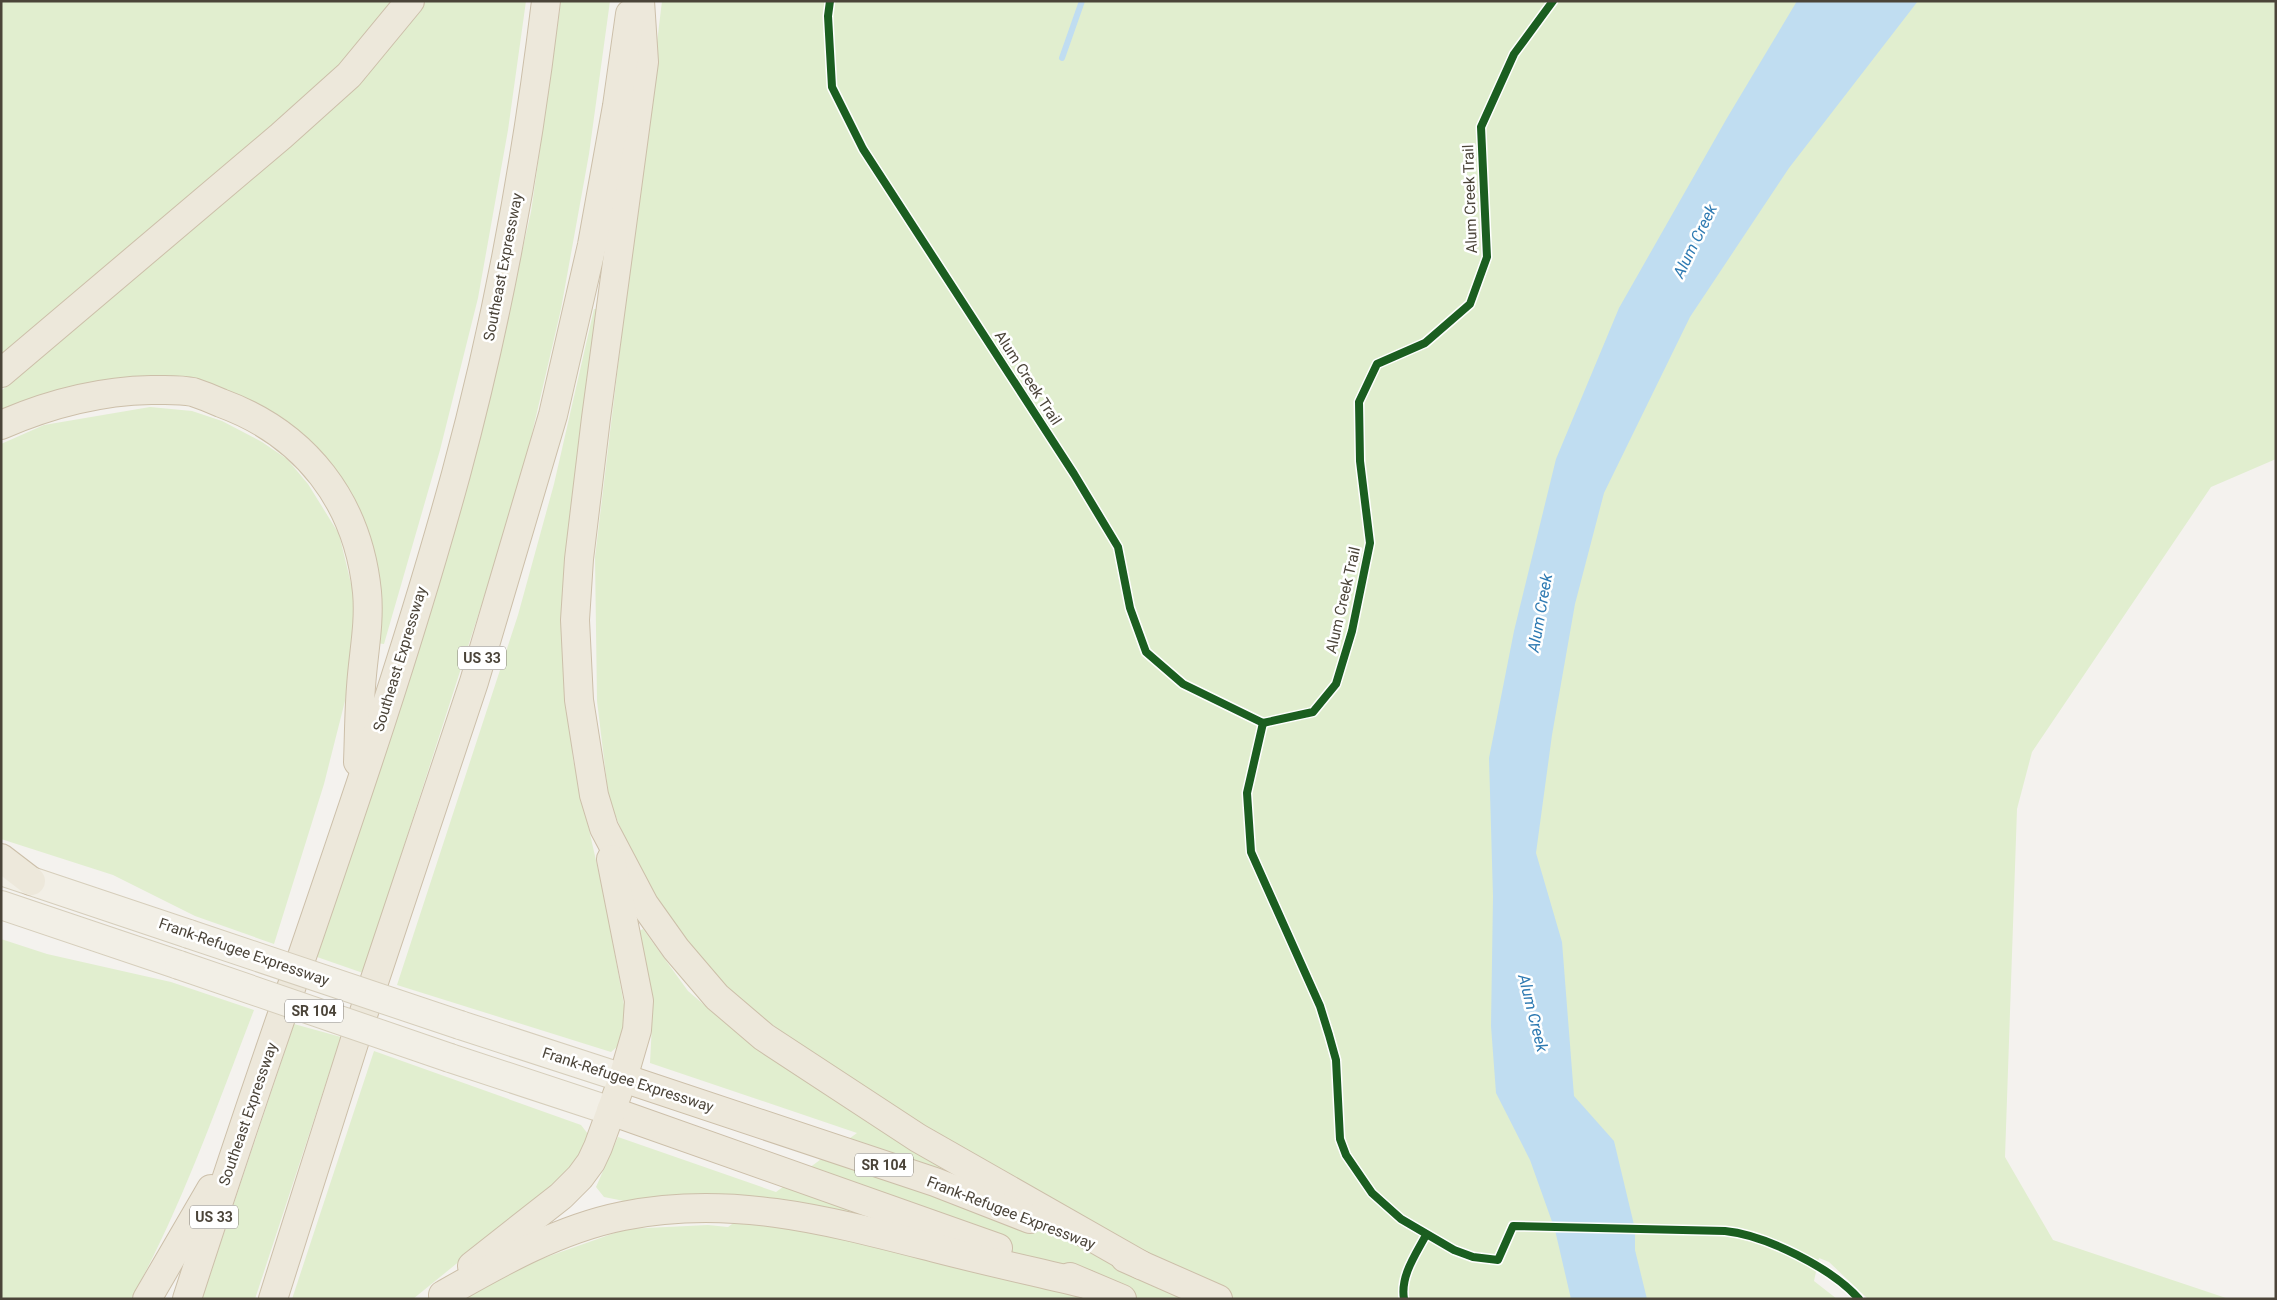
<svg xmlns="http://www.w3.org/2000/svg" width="2277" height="1300" font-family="Roboto,sans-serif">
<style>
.green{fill:#e1eecf}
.water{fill:#c0ddf1}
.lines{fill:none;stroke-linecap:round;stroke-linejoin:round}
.stream{stroke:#c0ddf1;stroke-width:6}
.major-casing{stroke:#d6cebb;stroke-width:30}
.highway-casing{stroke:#ccbfa9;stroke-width:30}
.major{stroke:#f2efe6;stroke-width:28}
.highway{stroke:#ede8db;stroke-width:28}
.major-bridge-casing{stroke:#d6cebb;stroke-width:30;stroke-linecap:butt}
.major-bridge{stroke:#f2efe6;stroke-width:28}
.cycleway-casing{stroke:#fff;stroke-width:11}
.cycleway{stroke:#1b5e20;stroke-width:8}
.labels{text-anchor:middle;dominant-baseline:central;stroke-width:5;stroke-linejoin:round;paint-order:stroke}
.shield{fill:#fff;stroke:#817c74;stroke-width:1}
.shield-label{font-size:14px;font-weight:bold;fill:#4b4439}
.street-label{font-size:15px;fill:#4b4439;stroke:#fff}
.water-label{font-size:16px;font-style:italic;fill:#2e7ab2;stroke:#fff}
</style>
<rect width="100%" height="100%" fill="#f4f2ee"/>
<g class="green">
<polygon points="1,1 396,1 340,65 238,157 1,357"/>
<polygon points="426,1 526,1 508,130 478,298 440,450 384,644 376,643 350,500 206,387 1,414 1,391 297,140 366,72 420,12"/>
<polygon points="561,1 610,1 589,154 561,309 520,485 363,973 317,957 408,684 475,459 531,212"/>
<polygon points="662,1 2276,1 2276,459 2211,487 2032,752 2017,809 2005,1157 2053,1240 2229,1299 1868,1299 1829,1262 1819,1258 1814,1281 1837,1299 466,1299 472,1293 538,1260 626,1229 708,1225 728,1227 762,1202 634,1203 604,1197 596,1187 618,1137 776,1192 857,1133 650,1063 653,1005 637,932 643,929 688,991 751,1045 870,1124 895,1106 837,1072 747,1006 692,953 636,865 609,800 597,701 595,557"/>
<polygon points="594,309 599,309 564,647 573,759 605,900 628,1027 623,1042 611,1052 397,985 518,615 554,484"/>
<polygon points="150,407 192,411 222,421 262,442 287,459 308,484 339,534 355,600 355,643 345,701 324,784 274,944 195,916 113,875 1,839 1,444 44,425"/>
<path d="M1,939l46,15 124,28 83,28c-37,96 -73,199 -123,289h-130z"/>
<polygon points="294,1024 341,1037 255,1299 202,1299"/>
<polygon points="374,1051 581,1125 588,1134 582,1151 568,1173 413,1299 292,1299"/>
</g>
<polygon class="water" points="1797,1 1918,1 1789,168 1690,317 1604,493 1575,604 1552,735 1536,853 1562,942 1574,1096 1614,1141 1635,1229 1635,1250 1647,1299 1571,1299 1555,1230 1530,1160 1496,1093 1491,1026 1493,896 1489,758 1514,631 1556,459 1619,308 1727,118"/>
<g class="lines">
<polyline class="stream" points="1062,58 1082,1"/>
<g class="major-casing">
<g id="major">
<polyline points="7,873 189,934"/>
<polyline points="1,905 179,965"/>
<polyline points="460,1025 623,1078"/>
<polyline points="450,1058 611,1111"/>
</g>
</g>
<g class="highway-casing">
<g id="highway">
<polyline points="640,1 644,62 596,418 579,559 575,620 579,700 594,795 604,828 644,904 676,949 717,997 764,1037 918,1138 1141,1265"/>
<polyline points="1,373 281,136 349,75 410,1"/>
<path d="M1,425c48,-21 98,-34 150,-35 14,0 29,-1 42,2 9,3 19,7 28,11 85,31 137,99 146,189 3,32 -4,63 -6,95 -2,25 -2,50 -3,75"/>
<polyline points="1,858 31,881"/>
<polyline points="623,1078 935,1182 1030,1219"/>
<polyline points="611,1111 998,1248"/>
<polyline points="1125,1258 1218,1299"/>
<polyline points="472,1266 561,1196 580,1177 591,1162 598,1147 623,1078 637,1030 639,1001 611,859"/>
<polyline points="1070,1277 1122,1299"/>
<path d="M443,1295c56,-32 115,-66 180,-79 109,-22 207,5 312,32 50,13 101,24 151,36"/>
<polyline points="147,1299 211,1189"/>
<path d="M187,1299c32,-99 65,-198 99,-296 60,-175 121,-350 170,-529 42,-155 71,-314 90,-473"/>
<polyline points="273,1299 360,1024 474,682 553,415 592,245 617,106 630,14"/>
</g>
</g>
<use href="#major" class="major"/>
<use href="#highway" class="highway"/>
<g class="major-bridge-casing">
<g id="major-bridge">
<polyline points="189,934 460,1025"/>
<polyline points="179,965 450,1058"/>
</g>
</g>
<use href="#major-bridge" class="major-bridge"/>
<g class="cycleway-casing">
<g id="cycleway">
<polyline points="830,1 828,16 832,87 863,149 1074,474 1118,547 1130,608 1146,652 1183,684 1263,723 1313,712 1336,684 1352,631 1370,543 1360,461 1359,402 1377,364 1425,343 1470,304 1487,257 1481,127 1514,54 1553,1"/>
<path d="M1263,723l-16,70 4,59 69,154 9,29 7,25 4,79 6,16 26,38 29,26 53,31 19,7 25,3 15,-34 212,5c40,4 107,37 134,68"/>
<path d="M1404,1299c-4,-23 12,-45 22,-64"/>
</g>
</g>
<use href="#cycleway" class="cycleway"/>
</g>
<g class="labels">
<g class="shield">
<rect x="458" y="646.5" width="48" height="23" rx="4"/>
<rect x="285" y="999.5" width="58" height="23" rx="4"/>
<rect x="855" y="1153.5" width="58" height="23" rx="4"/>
<rect x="190" y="1205.5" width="48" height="23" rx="4"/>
</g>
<g class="shield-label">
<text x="482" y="658">US 33</text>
<text x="314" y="1011">SR 104</text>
<text x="884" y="1165">SR 104</text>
<text x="214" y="1217">US 33</text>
</g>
<g class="street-label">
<text transform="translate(1470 199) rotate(-92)">Alum Creek Trail</text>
<text transform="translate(503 267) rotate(-79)">Southeast Expressway</text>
<text transform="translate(1028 378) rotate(57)">Alum Creek Trail</text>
<text transform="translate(1343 600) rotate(-77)">Alum Creek Trail</text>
<text transform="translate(400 659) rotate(-73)">Southeast Expressway</text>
<text transform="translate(244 952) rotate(19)">Frank-Refugee Expressway</text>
<text transform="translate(628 1080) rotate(18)">Frank-Refugee Expressway</text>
<text transform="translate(248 1114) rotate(-71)">Southeast Expressway</text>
<text transform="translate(1011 1213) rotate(21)">Frank-Refugee Expressway</text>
</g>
<g class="water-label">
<text transform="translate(1695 241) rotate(-64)">Alum Creek</text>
<text transform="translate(1540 613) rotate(-80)">Alum Creek</text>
<text transform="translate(1533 1013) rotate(76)">Alum Creek</text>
</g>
</g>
<rect width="2277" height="1300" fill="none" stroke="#4b4439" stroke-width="5"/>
</svg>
